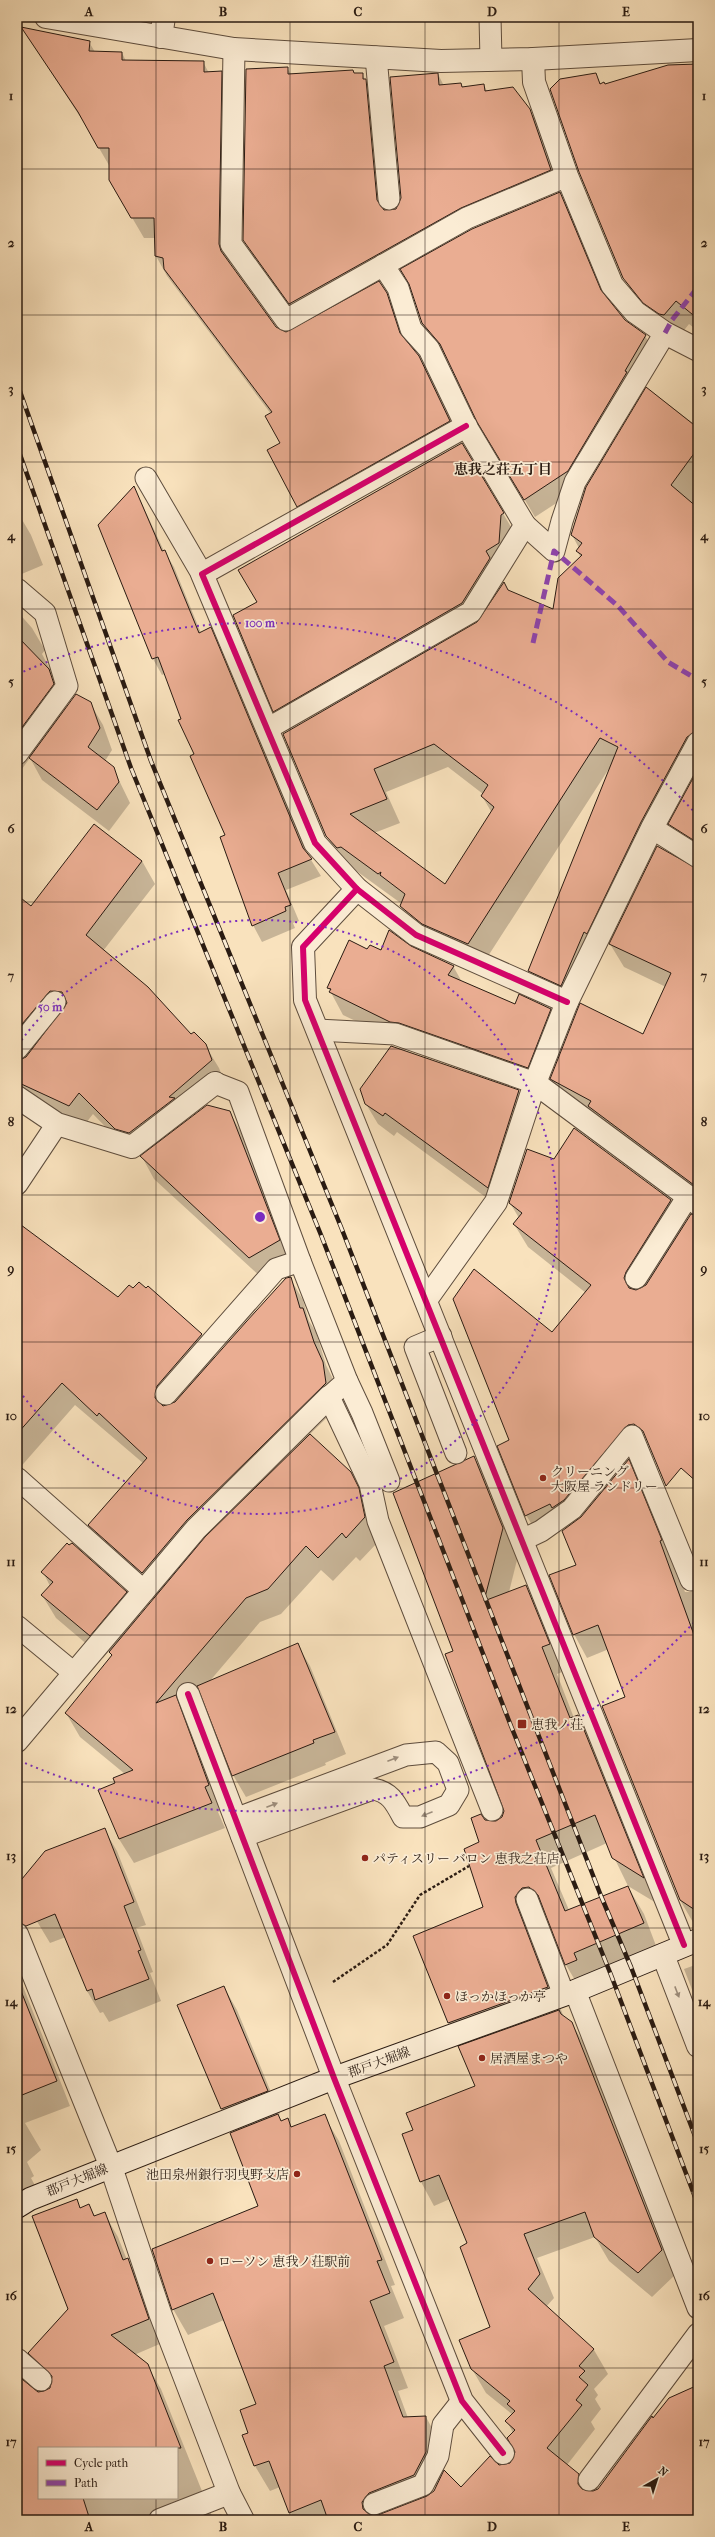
<svg xmlns="http://www.w3.org/2000/svg" width="715" height="2537" font-family="'IM FELL French Canon','Noto Serif JP',serif">
<style>
.shadow{fill:#0003;fill-rule:evenodd}
.building{fill:#eaad92;stroke:#2a1b12;fill-rule:evenodd}
.lines{fill:none;stroke-linecap:round;stroke-linejoin:round}
.lane-casing{stroke:#5e4d3d;stroke-width:23}
.street-casing{stroke:#5e4d3d;stroke-width:24}
.secondary-casing{stroke:#2a1b12;stroke-width:24}
.path{stroke:#2a1b12;stroke-width:2.5;stroke-dasharray:3 2;stroke-linecap:butt}
.lane{stroke:#fbecd4;stroke-width:21}
.street{stroke:#fbecd4;stroke-width:22}
.secondary{stroke:#fbecd4;stroke-width:22}
.rail-casing{stroke:#2a1b12;stroke-width:4.5}
.rail{stroke:#fbecd4;stroke-width:3;stroke-dasharray:9;stroke-linecap:butt}
.quiet{stroke:#8e44ad;stroke-width:5;stroke-dasharray:10 5;stroke-linecap:butt}
.cycleway-casing{stroke:#fbecd4;stroke-width:8}
.cycleway{stroke:#d6006c;stroke-width:6}
.oneway{fill:#9d8e7d}
.grid{fill:none;stroke:#2a1b12;stroke-width:1;stroke-opacity:0.55}
.ring{fill:none;stroke:#7b2cbf;stroke-width:2;stroke-dasharray:2 4}
.poi-dot{fill:#8f2418;stroke:#fbecd4;stroke-width:1.5}
.labels{text-anchor:middle;dominant-baseline:central;stroke-width:3.5;stroke-linejoin:round;paint-order:stroke}
.poi-label{font-size:13px;fill:#2a1b12;stroke:#fbecd4;text-anchor:start}
.street-label{font-size:13px;fill:#2a1b12;stroke:#fbecd4}
.neighbourhood-label{font-size:14px;font-weight:bold;fill:#2a1b12;stroke:#fbecd4}
.centre{fill:#7b2cbf;stroke:#fbecd4;stroke-width:2}
.ring-label{font-size:12px;text-anchor:middle;font-weight:bold;fill:#7b2cbf;stroke:#fbecd4;stroke-width:3.5;stroke-linejoin:round;paint-order:stroke}
.neatline{fill:none;stroke:#2a1b12;stroke-width:1.5}
.grid-label{font-size:13px;text-anchor:middle;font-weight:bold;fill:#2a1b12}
</style>
<rect width="100%" height="100%" fill="#f9e2bd"/>
<filter id="stains"><feTurbulence type="fractalNoise" baseFrequency=".005" numOctaves="4"/><feColorMatrix values="0 0 0 0 .2 0 0 0 0 .09 0 0 0 0 .02 0 0 0 .5 -.17"/></filter>
<radialGradient id="worn" r=".72"><stop offset=".6" stop-color="#630" stop-opacity="0"/><stop offset="1" stop-color="#630" stop-opacity=".3"/></radialGradient>
<g class="shadow">
<polygon points="23,29 89,42 95,52 122,53 126,61 203,62 209,73 221,72 233,92 230,265 276,328 286,333 302,324 255,260 244,240 287,68 291,74 362,74 376,99 387,211 397,209 402,198 438,74 444,86 461,84 463,88 484,85 487,91 529,109 541,129 562,189 472,227 321,312 322,313 386,294 398,315 408,344 430,377 461,441 309,526 298,506 281,443 271,414 167,276 156,256 155,238 144,238 110,180 110,167 88,129"/>
<polygon points="698,65 698,331 689,324 678,338 638,302 624,278 595,74 601,84 605,85"/>
<polygon points="560,193 570,211 606,298 625,321 645,336 656,354 578,489 535,517 489,440 447,357 433,341 423,322"/>
<path d="M647,388l51,39v338l-44,81 -80,163 -31,-15 -14,-23 83,-207 -131,203 -67,-37 -13,-24 1,-2 -47,-34 -4,1 -11,-11 -13,-24 -43,-102 194,-111 29,-32 47,19 27,-52 -4,-7 2,-3 -7,-13zM448,767l35,27 -1,2 10,17 -47,73 -71,-53 26,-10 -14,-31z"/>
<polygon points="462,444 514,532 473,622 285,729 274,711 258,602"/>
<polygon points="134,487 164,551 174,567 201,633 210,628 220,644 308,855 321,876 286,890 299,921 293,923 295,928 262,942 253,925 226,836 165,674 162,675 153,659 99,525"/>
<polygon points="17,511 31,535 43,565 17,576"/>
<polygon points="17,611 32,628 45,650 42,654 62,692 67,709 90,703 103,725 112,750 105,761 113,768 130,803 109,831 42,780 30,758 19,773 17,772"/>
<polygon points="698,771 698,857 683,848 669,824"/>
<polygon points="142,861 155,884 103,951 191,1036 205,1045 219,1068 225,1083 184,1116 187,1121 229,1111 242,1134 292,1263 263,1279 154,1179 142,1157 143,1155 129,1151 93,1114 82,1128 17,1098 17,896 32,907"/>
<polygon points="692,868 698,869 698,1201 565,1102 551,1079 644,1036 666,987 624,967 610,944"/>
<polygon points="410,947 453,966 462,982 515,1005 550,1009 563,1032 541,1090 404,1044 343,1015 328,987 368,950 381,952"/>
<polygon points="391,1047 519,1091 530,1111 499,1207 397,1132 394,1136 378,1124 366,1104"/>
<polygon points="671,1200 685,1225 698,1216 698,1473 605,1385 633,1456 628,1461 642,1484 685,1592 696,1592 698,1589 698,1926 694,1924 680,1900 626,1697 609,1649 587,1658 574,1634 577,1566 564,1527 540,1538 526,1515 510,1441 552,1334 586,1293 528,1247 514,1224 519,1218 510,1203"/>
<polygon points="17,1223 118,1298 133,1289 146,1290 148,1287 202,1335 215,1358 290,1278 303,1300 309,1321 316,1332 326,1365 336,1385 339,1406 309,1435 350,1472 365,1497 378,1542 360,1561 356,1557 333,1581 321,1570 281,1614 260,1622 209,1682 297,1644 310,1666 346,1754 325,1763 326,1765 246,1797 233,1775 200,1692 184,1711 223,1810 218,1812 225,1828 134,1863 119,1839 117,1784 125,1774 80,1737 66,1713 112,1656 109,1651 103,1658 56,1618 42,1595 50,1586 43,1572 126,1592 140,1616 157,1596 102,1547 89,1525 143,1463 75,1405 17,1471"/>
<polygon points="474,1457 490,1484 518,1556 509,1592 526,1586 541,1613 565,1671 557,1674 574,1718 578,1716 594,1743 658,1904 628,1886 607,1843 551,1868 569,1910 628,1887 644,1914 658,1951 582,1992 566,1965 547,1916 538,1915 531,1932 563,2015 561,2016 571,2022 586,2047 676,2274 652,2297 609,2261 595,2237 537,2258 554,2298 546,2307 594,2350 608,2374 594,2389 598,2395 595,2399 601,2409 591,2422 595,2429 567,2465 578,2474 588,2491 598,2490 653,2419 698,2386 698,2520 390,2520 461,2488 498,2465 505,2466 515,2459 516,2452 513,2433 507,2421 513,2415 486,2393 472,2369 491,2328 468,2244 450,2199 434,2206 421,2182 415,2131 476,2087 463,2046 449,2023 414,1936 484,1908 480,1843 484,1821 496,1822 502,1818 505,1811 455,1651"/>
<polygon points="104,1829 117,1851 146,1925 136,1928 153,1972 150,1973 161,2001 109,2022 103,2012 100,2013 87,1991 66,1937 50,1943 17,1888"/>
<polygon points="698,1964 698,2005 684,1969"/>
<polygon points="17,1971 70,2106 25,2123 41,2150 27,2162 34,2176 31,2178 38,2191 17,2209"/>
<polygon points="224,1987 237,2010 280,2114 277,2115 281,2122 287,2120 292,2128 324,2116 339,2141 395,2285 391,2286 404,2318 384,2326 408,2388 398,2391 408,2418 426,2417 440,2443 442,2472 436,2486 350,2520 294,2520 280,2487 270,2491 255,2466 243,2435 249,2433 258,2404 224,2320 188,2335 173,2309 259,2206 235,2132 222,2109 179,2006"/>
<path d="M76,2200l5,9 8,-3 6,10 9,-3 14,24 9,23 15,23 20,60 -28,12 13,10 14,24 51,127 -4,1 1,2 12,-5 4,6h-208v-144l16,14 12,2 7,-6 -8,-9 -14,-24 39,-44zM39,2448h138v50h-138z"/>
</g>
<g class="building">
<polygon points="21,27 90,41 89,51 122,52 122,60 204,61 204,72 222,71 219,244 221,251 276,327 286,332 379,281 387,293 400,333 419,356 450,421 297,507 267,450 280,443 265,416 272,412 164,269 163,258 155,256 154,218 131,218 109,180 109,148 98,148 78,112"/>
<polygon points="698,64 698,319 676,301 664,315 659,314 643,303 623,278 579,172 550,89 560,79 596,73 600,84 604,82 605,84 668,65"/>
<polygon points="288,67 288,74 353,70 354,73 363,73 363,79 366,79 377,200 384,210 396,209 401,198 390,77 438,73 439,85 461,83 462,87 484,84 485,91 513,87 530,109 551,170 461,208 289,304 243,240 246,69"/>
<polygon points="560,192 601,290 625,320 646,335 625,371 627,372 568,471 524,500 477,422 440,344 422,323 409,284 400,269 472,229"/>
<path d="M646,387l52,41v20l-27,37 27,23v223l-11,6 -46,85 -54,112 -3,-2 -23,54 -33,-15 90,-224 -18,-9 -132,206 -46,-20 -22,-18 5,-12 -25,-19 1,-3 -3,2 -37,-27 -4,1 -11,-12 -43,-102 194,-112 27,-40 4,8 45,19 5,-31 24,-23 -6,-4 6,-8 -11,-8 15,-48zM434,744l54,41 -7,11 13,11 -49,77 -95,-70 37,-15 -13,-30z"/>
<polygon points="462,443 504,513 501,515 499,543 486,551 490,558 462,603 273,712 233,615 257,602 238,570"/>
<polygon points="134,486 162,551 165,550 199,633 211,627 303,848 312,859 278,873 291,905 285,907 286,911 252,926 220,837 225,835 190,756 194,754 178,720 181,719 158,657 152,659 98,525"/>
<polygon points="17,636 49,669 54,684 17,734"/>
<polygon points="76,694 91,702 100,728 88,747 114,767 119,782 97,810 29,758"/>
<polygon points="698,769 698,843 668,824"/>
<polygon points="94,824 142,861 86,935 148,987 191,1034 194,1032 206,1044 212,1060 169,1097 175,1098 129,1133 115,1129 79,1093 69,1106 17,1082 17,1061 26,1057 67,1003 62,992 50,991 17,1030 17,895 31,906"/>
<polygon points="657,846 698,869 698,1188 588,1106 591,1101 550,1079 580,1003 643,1034 671,973 609,944"/>
<polygon points="389,930 411,946 454,966 448,975 515,1004 519,994 551,1009 528,1068 399,1023 390,1022 329,992 331,989 327,988 349,940 367,949 370,945 381,950"/>
<polygon points="391,1046 519,1090 488,1188 385,1113 383,1116 365,1104 360,1089"/>
<polygon points="207,1105 230,1111 280,1240 249,1258 140,1156"/>
<polygon points="574,1128 671,1200 626,1272 624,1278 629,1288 636,1290 646,1285 691,1214 698,1216 698,1483 681,1468 666,1486 643,1431 634,1424 628,1425 564,1500 552,1508 550,1504 525,1516 497,1446 509,1440 453,1299 474,1269 552,1332 591,1285 513,1224 522,1213 509,1203 527,1149 554,1159"/>
<polygon points="17,1222 118,1297 129,1285 133,1288 139,1282 146,1288 148,1286 202,1334 157,1386 155,1398 163,1406 175,1402 246,1322 286,1278 291,1277 300,1308 303,1308 314,1342 323,1362 326,1383 187,1520 142,1573 88,1525 147,1458 99,1413 97,1416 62,1383 17,1434"/>
<polygon points="310,1434 351,1472 359,1488 365,1517 346,1538 342,1533 318,1558 306,1546 268,1589 246,1598 156,1703 176,1695 209,1785 205,1787 212,1803 119,1839 98,1790 115,1783 113,1778 133,1770 65,1713 112,1655 109,1652 205,1537"/>
<polygon points="474,1456 503,1528 484,1601 526,1585 550,1644 542,1647 570,1718 578,1715 644,1878 612,1858 595,1815 536,1840 565,1911 628,1886 644,1923 574,1953 577,1960 565,1965 538,1895 529,1887 522,1888 515,1897 516,1903 548,1987 448,2023 413,1936 483,1907 464,1849 479,1842 471,1818 481,1814 485,1820 496,1821 502,1817 504,1811 445,1654 453,1651 393,1493"/>
<polygon points="629,1459 662,1540 660,1541 698,1646 698,1912 680,1900 602,1706 625,1697 598,1625 573,1635 549,1575 576,1565 562,1531 581,1517"/>
<polygon points="67,1543 69,1545 72,1543 127,1592 90,1636 41,1595 53,1582 41,1572"/>
<polygon points="298,1643 335,1732 313,1740 314,1743 232,1776 197,1686"/>
<polygon points="105,1828 134,1902 124,1906 141,1950 138,1951 149,1979 95,2000 92,1989 87,1991 55,1914 26,1926 17,1922 17,1885 45,1851"/>
<polygon points="17,1986 19,1986 57,2081 17,2097"/>
<polygon points="224,1986 268,2091 221,2109 177,2005"/>
<polygon points="559,2010 561,2014 572,2022 662,2250 638,2273 594,2237 585,2212 524,2234 540,2274 528,2289 594,2349 579,2366 585,2371 579,2377 588,2385 576,2400 582,2405 547,2448 579,2474 578,2484 582,2489 593,2491 598,2489 652,2416 653,2418 669,2398 698,2385 698,2520 328,2520 321,2500 289,2513 269,2461 254,2466 242,2435 248,2433 240,2410 256,2404 213,2293 172,2310 152,2249 258,2206 230,2133 278,2114 281,2121 288,2118 291,2127 325,2114 382,2260 377,2261 390,2293 370,2301 394,2362 384,2366 403,2417 426,2416 426,2452 414,2475 369,2493 362,2502 363,2509 372,2516 378,2515 427,2496 434,2491 444,2470 461,2487 490,2456 499,2465 510,2463 515,2452 507,2438 515,2430 505,2421 515,2411 507,2404 510,2401 471,2369 459,2340 490,2327 460,2247 467,2243 439,2175 420,2182 402,2134 413,2130 406,2113 475,2086 458,2046"/>
<polygon points="77,2199 80,2208 89,2204 94,2216 105,2212 123,2260 128,2258 149,2319 111,2335 148,2364 181,2448 39,2448 39,2498 83,2498 90,2520 17,2520 17,2375 38,2392 44,2391 50,2388 52,2376 28,2353 68,2309 32,2216"/>
</g>
<g class="lines">
<g class="lane-casing">
<g id="lane">
<polyline points="490,17 491,60"/>
<polyline points="234,49 231,244 286,320 467,218 567,176"/>
<polyline points="376,57 389,199"/>
<polyline points="146,478 202,574"/>
<polyline points="525,525 554,551 562,521 575,482 665,333"/>
<polyline points="17,589 45,613 67,686 17,754"/>
<polyline points="267,729 471,612 525,525 466,426 429,349 411,329 398,288 383,265"/>
<polyline points="652,828 698,857"/>
<polyline points="317,1030 395,1034 535,1083"/>
<polyline points="17,1049 55,1002"/>
<polyline points="215,1083 238,1092 300,1261 347,1381 329,1397 370,1484 378,1521 492,1810"/>
<polyline points="17,1184 57,1124"/>
<polyline points="636,1278 688,1196"/>
<polyline points="441,1336 415,1347 456,1453"/>
<polyline points="347,1381 362,1413 389,1481"/>
<polyline points="166,1394 276,1269 300,1261"/>
<polyline points="17,1478 144,1591"/>
<polyline points="522,1540 541,1531 572,1509 632,1436 691,1580"/>
<polyline points="17,1626 74,1673"/>
<path d="M235,1819l171,-64 30,-3 12,11 10,27 -9,15 -29,12h-17c-8,-15 -13,-25 -30,-28l-131,48"/>
<polyline points="527,1899 564,1995"/>
<polyline points="575,1991 698,2308"/>
<polyline points="17,2359 41,2380"/>
<polyline points="589,2480 698,2334"/>
<polyline points="374,2504 423,2485 438,2456 443,2425 462,2401"/>
</g>
</g>
<g class="street-casing">
<g id="street">
<polyline points="46,17 234,49 441,61 533,59 698,50"/>
<polyline points="161,37 164,17"/>
<polyline points="533,59 534,82 567,176 612,285 635,312 665,333 698,350"/>
<polyline points="466,426 202,574 315,843 357,889 416,935 567,1002"/>
<polyline points="357,889 303,947 305,1000 684,1945"/>
<polyline points="535,1083 698,1204"/>
<polyline points="17,1097 57,1124 132,1147 215,1083"/>
<polyline points="426,1300 496,1202 535,1083 567,1002 652,828 698,743"/>
<polyline points="188,1694 334,2078 462,2401 503,2453"/>
<polyline points="17,1741 196,1529 329,1397"/>
<polyline points="17,1934 111,2167 160,2313 229,2493 243,2520"/>
<polyline points="663,1955 698,2046"/>
<polyline points="160,2520 229,2493"/>
</g>
</g>
<g class="secondary-casing">
<polyline id="secondary" points="17,2207 30,2199 334,2078 575,1991 698,1940"/>
</g>
<polyline class="path" points="333,1982 387,1945 420,1895 469,1866"/>
<use href="#lane" class="lane"/>
<use href="#street" class="street"/>
<use href="#secondary" class="secondary"/>
<g class="rail-casing">
<g id="rail">
<polyline points="17,383 151,761 341,1227 601,1896 631,1967 698,2144"/>
<polyline points="17,446 131,768 321,1235 511,1726 611,1975 698,2205"/>
</g>
</g>
<use href="#rail" class="rail"/>
<g class="quiet">
<polyline points="665,333 672,320 698,287"/>
<polyline points="533,643 554,551 618,606 668,662 698,680"/>
</g>
<g class="cycleway-casing">
<g id="cycleway">
<polyline points="466,426 202,574 315,843 357,889 416,935 567,1002"/>
<polyline points="357,889 303,947 305,1000 684,1945"/>
<polyline points="188,1694 334,2078 462,2401 503,2453"/>
</g>
</g>
<use href="#cycleway" class="cycleway"/>
</g>
<defs><path id="oneway-solid" d="M-6-.8H1V-3.2L6.5 0L1 3.2V.8H-6Z"/></defs>
<g class="oneway">
<use href="#oneway-solid" transform="translate(393 1759) rotate(-21)"/>
<use href="#oneway-solid" transform="translate(272 1805) rotate(-21)"/>
<use href="#oneway-solid" transform="translate(427 1814) rotate(158)"/>
<use href="#oneway-solid" transform="translate(677 1992) rotate(69)"/>
</g>
<path class="grid" d="M156,17v2431M290,17v2503M425,17v2503M559,17v2503M17,169h681M17,315h681M17,462h681M17,609h681M17,755h681M17,902h681M17,1049h681M17,1195h681M17,1342h681M17,1488h681M17,1635h681M17,1782h681M17,1928h681M17,2075h681M17,2222h681M17,2368h681M156,2498v22"/>
<g class="ring">
<path d="M18 1045A297 297 0 1 1 18 1389"/>
<path d="M698 1618A594 594 0 0 1 18 1760M18 674A594 594 0 0 1 698 816"/>
</g>
<g class="poi-dot">
<circle cx="543" cy="1478" r="4"/>
<rect x="517" y="1719" width="10" height="10" rx="2"/>
<circle cx="365" cy="1858" r="4"/>
<circle cx="447" cy="1996" r="4"/>
<circle cx="482" cy="2058" r="4"/>
<circle cx="297" cy="2174" r="4"/>
<circle cx="210" cy="2261" r="4"/>
</g>
<g class="labels">
<g class="poi-label">
<text x="551" y="1471">クリーニング<tspan x="551" dy="15">大阪屋 ランドリー</tspan></text>
<text x="531" y="1724">恵我ノ荘</text>
<text x="373" y="1858">パティスリー バロン 恵我之荘店</text>
<text x="455" y="1996">ほっかほっか亭</text>
<text x="490" y="2058">居酒屋まつや</text>
<text x="289" y="2174" text-anchor="end">池田泉州銀行羽曳野支店</text>
<text x="218" y="2261">ローソン 恵我ノ荘駅前</text>
</g>
<g class="street-label">
<text transform="translate(379 2062) rotate(-20)">郡戸大堀線</text>
<text transform="translate(77 2180) rotate(-22)">郡戸大堀線</text>
</g>
<g class="neighbourhood-label">
<text x="503" y="469">恵我之荘五丁目</text>
</g>
</g>
<circle cx="260" cy="1217" r="6" class="centre"/>
<g class="ring-label">
<text x="260" y="627">100 m</text>
<text x="50" y="1011">50 m</text>
</g>
<rect width="715" height="2537" fill="none" stroke="#f9e2bd" stroke-width="44"/>
<rect x="38" y="2447" width="140" height="52" fill="#fbecd4" stroke="#a79886"/>
<rect x="46" y="2460" width="20" height="6" fill="#d6006c" stroke="#a79886"/>
<text x="74" y="2467" font-size="12" fill="#2a1b12">Cycle path</text>
<rect x="46" y="2480" width="20" height="6" fill="#8e44ad" stroke="#a79886"/>
<text x="74" y="2487" font-size="12" fill="#2a1b12">Path</text>
<g transform="translate(657 2479) rotate(39)" stroke="#fbecd4" stroke-width="3" paint-order="stroke">
<path d="M0-3L7 15L0 10L-7 15Z" fill="#2a1b12"/>
<text y="-6" font-size="11" font-weight="bold" text-anchor="middle" fill="#2a1b12">N</text>
</g>
<rect x="22" y="22" width="671" height="2493" class="neatline"/>
<g class="grid-label">
<text x="89" y="16">A</text>
<text x="223" y="16">B</text>
<text x="358" y="16">C</text>
<text x="492" y="16">D</text>
<text x="626" y="16">E</text>
<text x="11" y="100">1</text>
<text x="704" y="100">1</text>
<text x="11" y="247">2</text>
<text x="704" y="247">2</text>
<text x="11" y="393">3</text>
<text x="704" y="393">3</text>
<text x="11" y="540">4</text>
<text x="704" y="540">4</text>
<text x="11" y="686">5</text>
<text x="704" y="686">5</text>
<text x="11" y="833">6</text>
<text x="704" y="833">6</text>
<text x="11" y="980">7</text>
<text x="704" y="980">7</text>
<text x="11" y="1126">8</text>
<text x="704" y="1126">8</text>
<text x="11" y="1273">9</text>
<text x="704" y="1273">9</text>
<text x="11" y="1420">10</text>
<text x="704" y="1420">10</text>
<text x="11" y="1566">11</text>
<text x="704" y="1566">11</text>
<text x="11" y="1713">12</text>
<text x="704" y="1713">12</text>
<text x="11" y="1860">13</text>
<text x="704" y="1860">13</text>
<text x="11" y="2006">14</text>
<text x="704" y="2006">14</text>
<text x="11" y="2153">15</text>
<text x="704" y="2153">15</text>
<text x="11" y="2300">16</text>
<text x="704" y="2300">16</text>
<text x="11" y="2446">17</text>
<text x="704" y="2446">17</text>
<text x="89" y="2531">A</text>
<text x="223" y="2531">B</text>
<text x="358" y="2531">C</text>
<text x="492" y="2531">D</text>
<text x="626" y="2531">E</text>
</g>
<rect width="100%" height="100%" filter="url(#stains)"/>
<rect width="100%" height="100%" fill="url(#worn)"/>
</svg>
